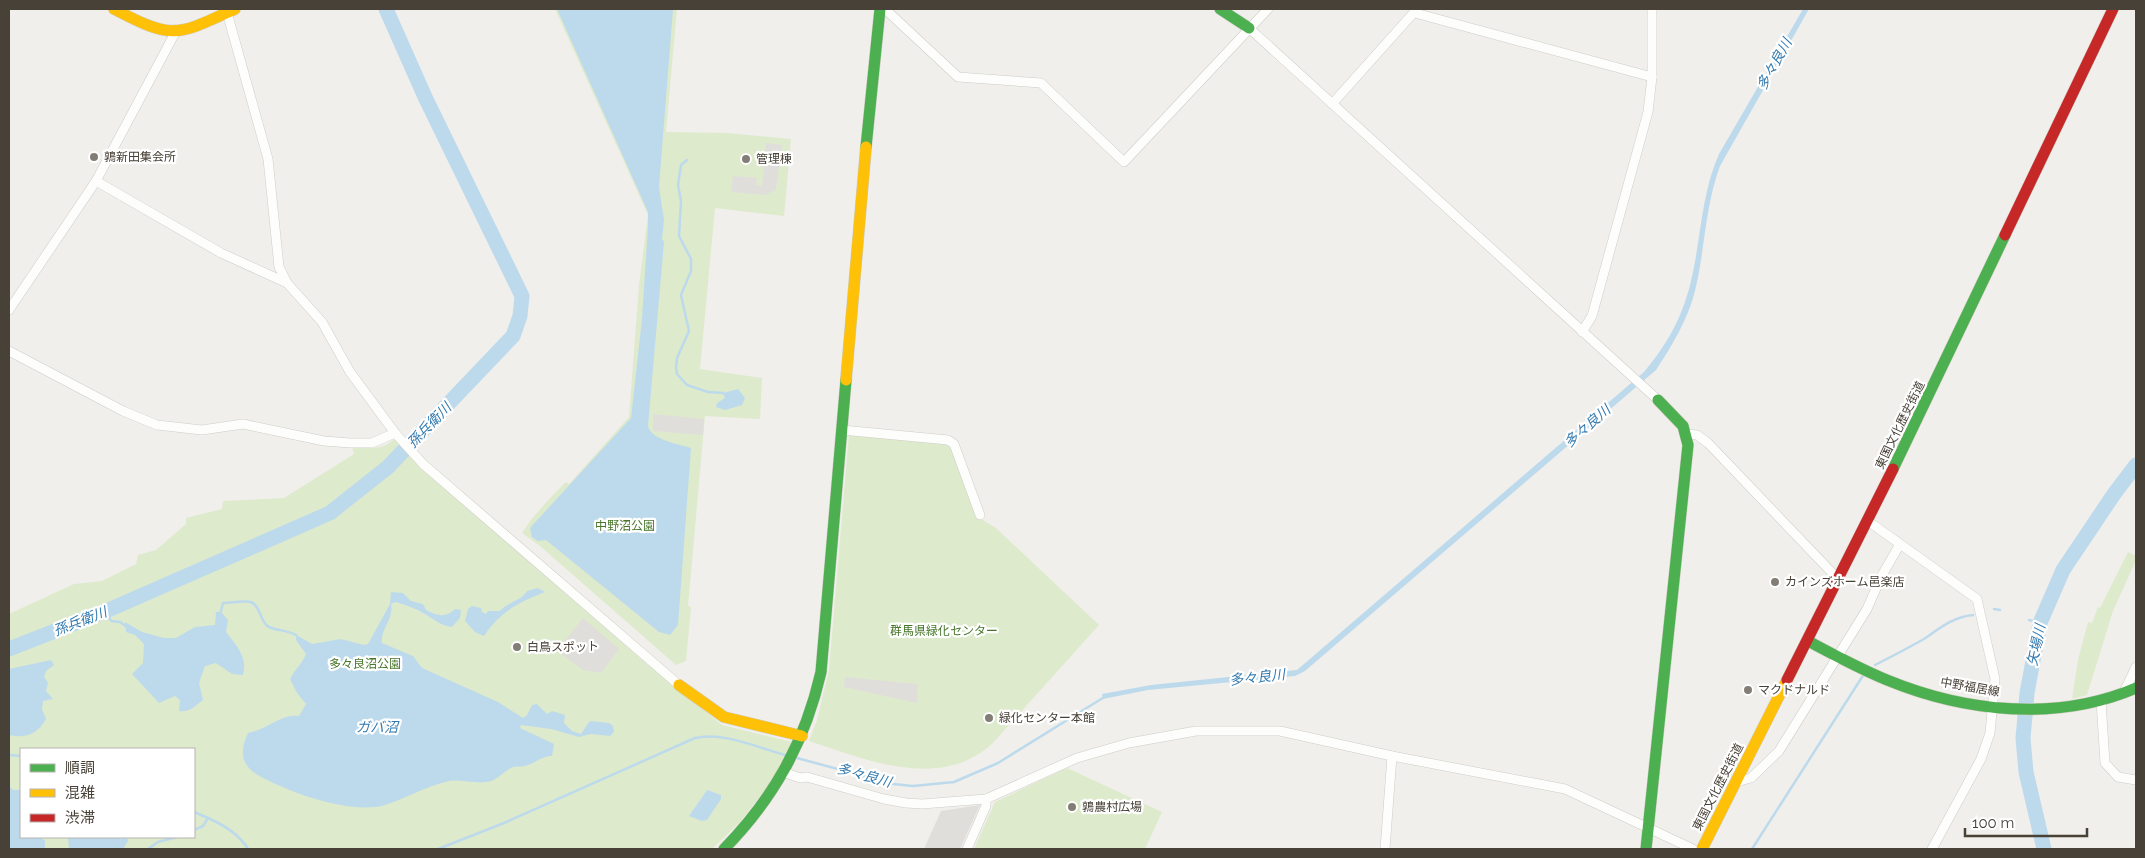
<svg xmlns="http://www.w3.org/2000/svg" width="2145" height="858" font-family="Raleway,'Noto Sans JP',sans-serif">
<style>
.green{fill:#deeacc;fill-rule:evenodd}
.parking{fill:#e0dedb}
.water{fill:#bddaed}
.lines{fill:none;stroke-linecap:round;stroke-linejoin:round}
.stream{stroke:#bddaed;stroke-width:2.5}
.river{stroke:#bddaed;stroke-width:15}
.street-casing{stroke:#cecdc8;stroke-width:10}
.fast-casing{stroke:#cfccc2;stroke-width:12}
.slow-casing{stroke:#cfccc2;stroke-width:12}
.jam-casing{stroke:#cfccc2;stroke-width:12}
.street{stroke:#fdfdfc;stroke-width:9}
.fast{stroke:#4caf50;stroke-width:11}
.slow{stroke:#ffc107;stroke-width:11}
.jam{stroke:#c62828;stroke-width:11}
.poi-dot{fill:#827e76;stroke:#fff;stroke-width:2}
.labels{text-anchor:middle;dominant-baseline:central;stroke-width:4.5;stroke-linejoin:round;paint-order:stroke}
.poi-label{font-size:12px;fill:#474137;stroke:#fff;text-anchor:start}
.street-label{font-size:12px;fill:#474137;stroke:#fff}
.park-label{font-size:12px;fill:#48772c;stroke:#fff}
.water-label{font-size:14px;font-style:italic;fill:#337aaf;stroke:#fff}
</style>
<rect width="100%" height="100%" fill="#f0efeb"/>
<g class="green">
<path d="M555,9h122l-11,123 61,1 64,6 -7,77 -69,-8 -15,161 62,9 -2,41 -55,-3 -17,190 3,1 -5,54 -10,4 -136,-119 -18,-13c12,-19 28,-35 44,-51l3,2 60,-67 10,-132 9,-70z"/>
<path d="M849,434l97,10 5,3 25,69 20,12 103,97 -107,119c-53,47 -125,16 -183,-3l8,-21 12,-50z"/>
<path d="M393,440h2l17,19 229,200 81,66 70,17 -18,36 -34,44 -28,27h-703v-235l65,-30 28,-3 34,-17 2,-9 18,-5 30,-26v-6l36,-9 1,-8 61,-3 70,-44 -2,-7c13,1 30,4 41,-7zM21,749h173v88h-173z"/>
<polygon points="2128,552 2136,556 2136,560 2113,611 2087,695 2072,699 2078,660 2088,622 2092,623 2098,607 2100,608"/>
<polygon points="1067,768 1162,812 1145,849 974,849 995,802"/>
</g>
<g class="parking">
<polygon points="766,143 782,145 776,189 766,195 731,192 733,176 757,178 756,185 762,186"/>
<polygon points="653,414 704,419 703,435 653,431"/>
<polygon points="583,618 619,649 601,673 583,670 557,651"/>
<polygon points="845,677 918,684 917,703 844,687"/>
<polygon points="980,805 960,849 924,849 941,811"/>
</g>
<g class="water">
<path d="M557,9h116l-14,178 5,33 -2,19 2,3 -16,184c3,14 31,18 43,22l-13,177 -8,10 -11,-3 -113,-92 -8,1 -6,-4 -2,-9 101,-110 11,-99 6,-93v-14z"/>
<path d="M1803,9h6l-89,157c-15,40 -15,84 -25,125 -7,28 -23,55 -39,79l-351,301 -10,5 -147,14 -45,9 -1,-5 49,-9 146,-15 347,-298c16,-19 29,-39 38,-62 20,-50 15,-107 37,-156z"/>
<polygon points="738,389 745,398 742,405 725,410 716,407 717,403 725,398 723,393"/>
<path d="M538,588l7,4c-26,10 -45,20 -61,44l-9,-4 -10,-11 3,-12 4,-3 9,2 1,4 4,2 2,-3h12c8,-9 21,-10 27,-20z"/>
<path d="M391,592l12,1 8,8 12,3 3,6c11,6 20,8 29,-1l6,1 -1,8 -8,9c-12,-1 -19,-9 -29,-14 -8,-5 -18,-8 -27,-11l-5,2c3,16 -11,25 -9,39l31,13 9,12 76,34 25,16 4,-3 5,-10 5,-1 10,10 5,-3 13,4 -1,8 8,8 9,3 8,-12 2,-1 18,2 4,3 1,6 -4,4 -19,-2 -12,3 -28,-8 -30,-4 -1,3 34,16 -2,12c-11,0 -17,8 -27,10 -4,1 -8,0 -12,1 -8,3 -14,11 -22,14 -12,4 -29,-2 -42,0 -23,5 -42,17 -64,24 -35,10 -93,-12 -124,-28 -20,-11 -22,-24 -13,-44 18,-3 34,-20 51,-17l7,-12 -9,-11 -7,-14c5,-10 12,-15 16,-25l-10,-14v-5l16,9 29,-5 23,6 4,-1 22,-40z"/>
<path d="M216,612h5l7,8 -2,12c10,13 22,25 17,43l-11,-1 -16,-11 -11,3 -6,17 4,17c-8,6 -14,13 -24,11l1,-11 -5,-4 -16,7 -27,-29 11,-11 1,-19 -9,-9 -9,-3 -1,-10 17,10 22,6h12l19,-11 20,-2z"/>
<path d="M51,660l3,5 -8,6 -2,6 4,6 -2,8 7,8 -10,2 -1,8 4,10c-8,15 -21,20 -37,16v-66z"/>
<polygon points="9,786 13,790 21,790 21,837 41,837 45,841 45,849 9,849"/>
<polygon points="707,790 721,795 721,799 707,820 702,821 689,816"/>
<polygon points="68,837 117,837 121,839 127,837 128,841 123,849 69,849"/>
</g>
<g class="lines">
<g class="stream">
<polyline points="687,160 681,165 678,185 681,201 679,236 691,259 691,271 681,295 689,331 677,358 676,367 677,374 687,385 708,392 723,393"/>
<polyline points="1994,609 2000,610"/>
<polyline points="106,611 111,621 120,622 127,627"/>
<path d="M220,615l3,-12c8,0 20,-3 28,-1 10,4 9,21 18,25 9,4 18,3 27,8"/>
<polyline points="2029,620 2040,623"/>
<path d="M1875,665c16,-8 33,-17 49,-26 16,-11 29,-22 49,-24"/>
<polyline points="9,755 21,756"/>
<polyline points="797,758 893,784 913,786 954,782 998,763 1106,696"/>
<polyline points="194,812 208,818"/>
<path d="M194,830l9,-4 5,-8c16,7 31,16 40,31"/>
<polyline points="148,849 158,842 177,837"/>
<path d="M438,849l66,-26 191,-85c28,-7 66,11 94,18"/>
<polyline points="1752,849 1864,674"/>
</g>
<g class="river">
<polyline points="9,649 106,611 330,513 388,467 513,336 520,316 522,296 425,97 386,9"/>
<polyline points="2044,849 2026,772 2023,738 2027,693 2040,623 2063,570 2114,494 2136,465"/>
</g>
<g class="street-casing">
<g id="street">
<polyline points="226,9 268,159 279,267 287,283 322,322 350,372 395,433 423,464 679,685"/>
<polyline points="885,9 958,77 1041,83 1124,162 1268,9"/>
<polyline points="1415,13 1652,77"/>
<polyline points="1249,28 1658,400"/>
<polyline points="1332,104 1417,9"/>
<polyline points="96,181 221,253 287,283"/>
<polyline points="9,310 96,181 175,33"/>
<polyline points="1582,332 1592,316 1648,112 1652,77 1652,9"/>
<polyline points="9,351 123,411 157,425 202,430 243,424 324,441 350,443 372,443 395,433"/>
<polyline points="842,430 948,440 954,444 980,515"/>
<polyline points="1687,434 1697,435 1708,443 1839,580"/>
<polyline points="1868,521 1977,599 1995,679 1990,733 1981,759 1932,849"/>
<polyline points="2123,694 2136,667"/>
<polyline points="2101,701 2105,763 2118,777 2136,780"/>
<polyline points="786,773 800,778 807,777 884,799 906,803 922,804 986,799 1077,758 1129,743 1196,731 1280,731 1392,756 1565,789 1693,849"/>
<polyline points="1736,782 1751,778 1779,751 1867,609 1881,577 1900,544"/>
<polyline points="967,849 986,806 986,799"/>
<polyline points="1385,849 1392,756"/>
</g>
</g>
<g class="fast-casing">
<g id="fast">
<polyline points="1220,9 1249,28"/>
<polyline points="866,147 880,9"/>
<polyline points="1893,469 2005,235"/>
<path d="M1808,641c26,14 52,28 79,39 78,32 170,42 249,8"/>
<path d="M724,849c50,-51 81,-107 97,-177l25,-292"/>
<polyline points="1646,849 1688,445 1683,426 1658,400"/>
</g>
</g>
<g class="slow-casing">
<g id="slow">
<path d="M114,9c59,31 62,27 121,0"/>
<polyline points="846,380 866,147"/>
<polyline points="679,685 724,717 802,736"/>
<polyline points="1702,849 1787,680"/>
</g>
</g>
<g class="jam-casing">
<g id="jam">
<polyline points="2005,235 2113,9"/>
<polyline points="1787,680 1893,469"/>
</g>
</g>
<use href="#street" class="street"/>
<use href="#fast" class="fast"/>
<use href="#slow" class="slow"/>
<use href="#jam" class="jam"/>
</g>
<g class="poi-dot">
<circle cx="94" cy="157" r="5"/>
<circle cx="746" cy="159" r="5"/>
<circle cx="1775" cy="582" r="5"/>
<circle cx="517" cy="647" r="5"/>
<circle cx="1748" cy="690" r="5"/>
<circle cx="989" cy="718" r="5"/>
<circle cx="1072" cy="807" r="5"/>
</g>
<g class="labels">
<g class="poi-label">
<text x="104" y="157">鶉新田集会所</text>
<text x="756" y="159">管理棟</text>
<text x="1785" y="582">カインズホーム邑楽店</text>
<text x="527" y="647">白鳥スポット</text>
<text x="1758" y="690">マクドナルド</text>
<text x="999" y="718">緑化センター本館</text>
<text x="1082" y="807">鶉農村広場</text>
</g>
<g class="street-label">
<text transform="translate(1900 425) rotate(-64)">東国文化歴史街道</text>
<text transform="translate(1970 687) rotate(10)">中野福居線</text>
<text transform="translate(1718 787) rotate(-63)">東国文化歴史街道</text>
</g>
<g class="park-label">
<text x="625" y="526">中野沼公園</text>
<text x="944" y="631">群馬県緑化センター</text>
<text x="365" y="664">多々良沼公園</text>
</g>
<g class="water-label">
<text transform="translate(1774 64) rotate(-61)">多々良川</text>
<text transform="translate(429 425) rotate(-46)">孫兵衛川</text>
<text transform="translate(1587 426) rotate(-41)">多々良川</text>
<text transform="translate(80 621) rotate(-21)">孫兵衛川</text>
<text transform="translate(2036 645) rotate(-78)">矢場川</text>
<text transform="translate(1257 677) rotate(-6)">多々良川</text>
<text x="377" y="727">ガバ沼</text>
<text transform="translate(864 775) rotate(15)">多々良川</text>
</g>
</g>
<rect width="2145" height="858" fill="none" stroke="#474137" stroke-width="20"/>
<rect x="20" y="748" width="175" height="90" fill="#ffffff" stroke="#b5b3af"/>
<rect x="30" y="764" width="25" height="8" fill="#4caf50" stroke="#b5b3af"/>
<text x="65" y="773" font-size="15" fill="#474137">順調</text>
<rect x="30" y="789" width="25" height="8" fill="#ffc107" stroke="#b5b3af"/>
<text x="65" y="798" font-size="15" fill="#474137">混雑</text>
<rect x="30" y="814" width="25" height="8" fill="#c62828" stroke="#b5b3af"/>
<text x="65" y="823" font-size="15" fill="#474137">渋滞</text>
<path d="M1965 828v8h122v-8" fill="none" stroke="#474137" stroke-width="2.5"/>
<text x="1972" y="828" font-size="15" fill="#474137" stroke="#ffffff" stroke-width="4" paint-order="stroke">100 m</text>
</svg>
